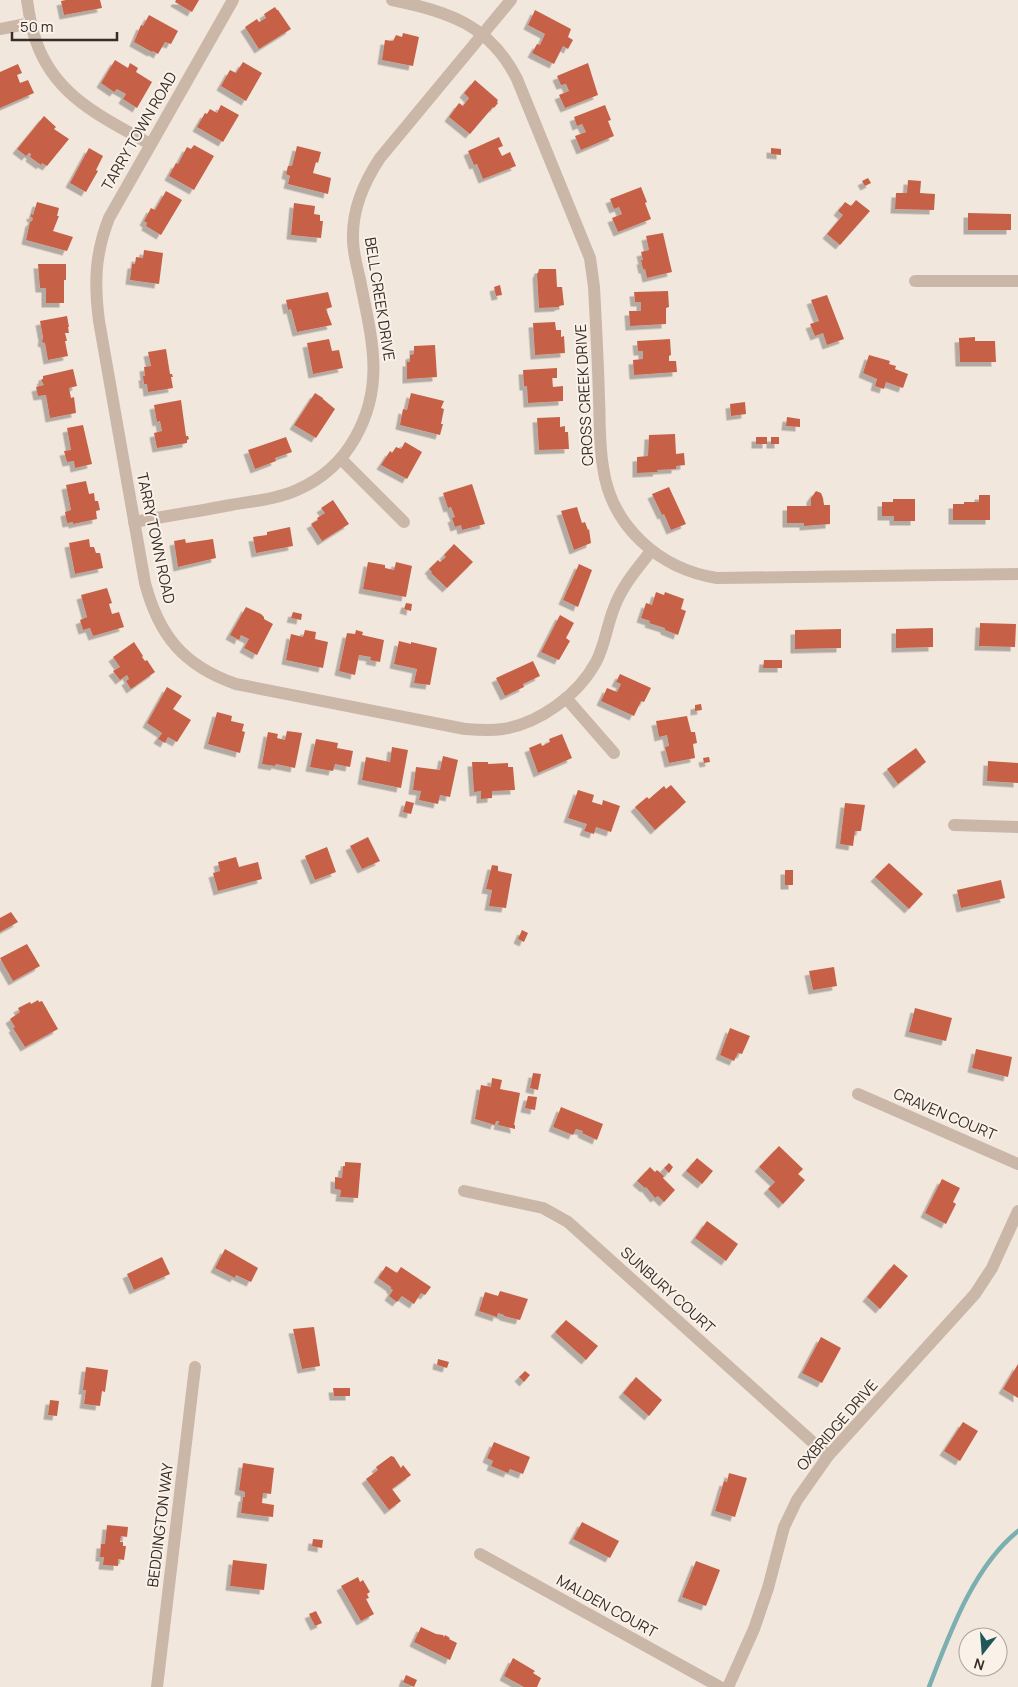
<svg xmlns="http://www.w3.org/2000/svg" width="1018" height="1687" font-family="Manrope,sans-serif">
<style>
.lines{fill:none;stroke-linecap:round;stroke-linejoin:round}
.stream{stroke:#7bafb0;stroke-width:4.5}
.building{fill:#c66147;filter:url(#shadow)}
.minor{stroke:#cbb7a8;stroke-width:12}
.labels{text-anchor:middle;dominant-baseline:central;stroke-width:4;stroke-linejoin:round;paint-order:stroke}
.street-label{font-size:15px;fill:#372d28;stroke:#faf1e9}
</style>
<defs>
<filter id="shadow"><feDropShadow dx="-4.5" dy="4.5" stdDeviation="0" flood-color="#0004"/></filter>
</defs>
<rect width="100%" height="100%" fill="#f2e7dd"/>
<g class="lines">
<path class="stream" d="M929,1687c20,-52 44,-120 89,-156"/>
</g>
<g class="building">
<polygon points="66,0 100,0 102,8 64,15 61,1"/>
<polygon points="176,0 199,0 192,12 175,2"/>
<polygon points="275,7 277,10 278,10 291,29 259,49 245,27 257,19 259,22 266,18 264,14"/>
<polygon points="535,10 571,29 568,37 573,40 568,49 563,46 554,64 532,53 537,44 540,45 545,34 528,25"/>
<polygon points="149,15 178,31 171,44 165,42 158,54 153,51 152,52 134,42 141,25 143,26"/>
<polygon points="403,33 419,37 413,66 382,60 385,40 393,41 396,35 402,37"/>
<polygon points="115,60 128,68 130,63 138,68 136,72 152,82 137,108 123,99 126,94 117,89 114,92 101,83"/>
<polygon points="243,62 262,73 246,101 221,86 230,70 236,73"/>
<polygon points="588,63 598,95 565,108 559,95 569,91 566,84 561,85 557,76"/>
<polygon points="18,64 22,73 17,75 20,83 28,80 34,93 0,108 0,72"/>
<polygon points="475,80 498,100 497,102 498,103 494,108 493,107 470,134 449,117 459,103 463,106 469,98 464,93"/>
<polygon points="221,105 239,115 223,142 197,127 205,113 207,114 210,109 217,113"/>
<polygon points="605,105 611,120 608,121 614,136 581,150 575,136 586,132 582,124 577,126 574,117"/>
<polygon points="44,116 56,127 54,129 69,139 47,166 42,163 41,165 30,157 31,154 29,153 26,156 17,149"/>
<polygon points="499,137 503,146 498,148 502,156 510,152 516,166 483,179 477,164 474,165 468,151"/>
<polygon points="194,145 214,156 194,190 169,176 176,163 178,164 187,147 191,149"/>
<polygon points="297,146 321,152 318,163 316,162 313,173 331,178 328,194 288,184 290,176 286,174 288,166 292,166"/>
<polygon points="89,148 103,156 96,170 98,171 86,192 70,183"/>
<polygon points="771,148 781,149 781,155 771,154"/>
<polygon points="868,178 871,183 865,186 862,181"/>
<polygon points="908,180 921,181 920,193 935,194 934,210 895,209 896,193 907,193"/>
<polygon points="641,187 647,202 645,203 651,219 618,232 612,218 622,214 619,207 614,209 610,199"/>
<polygon points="166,191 182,200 161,235 146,226 147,223 144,221 151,208 155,210"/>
<polygon points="856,200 870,211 840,245 827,234 843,215 838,211 845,202 851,206"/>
<polygon points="37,202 59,208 57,216 59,216 53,231 73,237 67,251 26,240 30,222 32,221 33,218 31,217 31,214 33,215"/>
<polygon points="294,203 315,206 314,214 320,215 320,221 323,221 321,238 291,235"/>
<polygon points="968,213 1011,214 1011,230 968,230"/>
<polygon points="663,233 672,272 647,278 645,269 643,269 641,260 643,260 641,252 649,250 646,236"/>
<polygon points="144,250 163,253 159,284 130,280 132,264 135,264 136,257 143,258"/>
<polygon points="38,264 66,264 66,280 64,280 64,303 46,303 46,288 40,288"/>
<polygon points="539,269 556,269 557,287 562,287 564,305 559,306 559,307 539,308 537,273 538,273"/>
<polygon points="500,285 502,295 496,296 494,287"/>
<polygon points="668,291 669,307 666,308 666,324 630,326 629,311 641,311 641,302 635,302 634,292"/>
<polygon points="328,292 332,307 326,309 332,325 297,332 291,309 288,310 286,300"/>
<polygon points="827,295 844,339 827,345 823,333 815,336 810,324 819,321 811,300"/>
<polygon points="67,316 69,327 68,327 69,333 65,333 67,341 65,341 68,356 48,360 45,343 42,342 43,337 40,321"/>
<polygon points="555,322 556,330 561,330 561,337 564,336 565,353 535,355 533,323"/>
<polygon points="975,337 975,341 995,341 996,362 960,362 959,338"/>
<polygon points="329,339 332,351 339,350 343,368 313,374 307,343"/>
<polygon points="670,339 671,355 669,356 669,361 676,361 677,372 634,375 633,360 643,359 643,351 638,351 637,341"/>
<polygon points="435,345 437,377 407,379 407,362 410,362 410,355 414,354 414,346"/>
<polygon points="166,349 170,374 172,374 173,377 171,377 173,388 148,392 147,384 144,384 143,376 145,376 144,367 151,366 148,352"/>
<polygon points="869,355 890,361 889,364 896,366 895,369 908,374 903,388 886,382 884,389 875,386 877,379 863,373"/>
<polygon points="557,368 557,378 552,378 553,387 563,386 563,401 528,403 527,386 524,386 523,370"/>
<polygon points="73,369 77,386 69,388 71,398 74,397 76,413 50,418 46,395 38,396 36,387 44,385 41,380 43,379 43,376"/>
<polygon points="315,393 323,398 323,399 335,409 316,438 294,425"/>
<polygon points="411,393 444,401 441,408 444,409 441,424 443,424 440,435 400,425 403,409 407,410"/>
<polygon points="181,400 186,436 188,436 189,439 187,440 187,443 157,448 154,433 162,431 160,421 157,422 154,405"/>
<polygon points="745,402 746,414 731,416 730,404"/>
<polygon points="560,417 560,427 565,426 565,432 568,432 569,449 539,450 537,418"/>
<polygon points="787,417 800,419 800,427 786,426"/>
<polygon points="83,425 92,464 75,468 74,461 67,462 64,451 71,450 67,428"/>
<polygon points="675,434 676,454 684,453 685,465 676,466 676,469 657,470 658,472 637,473 637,457 648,456 649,435"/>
<polygon points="286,437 292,452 275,458 276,461 255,469 248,450"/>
<rect x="756" y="437" width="11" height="7"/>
<rect x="771" y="437" width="8" height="7"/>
<polygon points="405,442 422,452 407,479 381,465 390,451 392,453 396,447 401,449"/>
<polygon points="86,481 89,494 94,493 95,501 98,501 100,510 96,511 97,519 73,524 73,522 67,523 65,512 71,510 66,485"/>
<polygon points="472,484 485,524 462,530 461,525 455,527 452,518 455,517 451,507 448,508 443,493"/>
<polygon points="669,487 686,524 671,530 664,514 662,515 652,494"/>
<polygon points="816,491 821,493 823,498 824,505 830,505 830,524 804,526 804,523 787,523 787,506 811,506 811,498"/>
<polygon points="979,495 990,495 990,520 953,520 953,504 964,504 964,502 979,502"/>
<polygon points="893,499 915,499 915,521 894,521 894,516 882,516 882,502 893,502"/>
<polygon points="333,500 349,524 322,541 311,524 318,520 317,518 325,513 321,508"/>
<polygon points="577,507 582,523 585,522 588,530 589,529 591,543 574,550 561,511"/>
<polygon points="290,527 293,546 256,553 253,537 267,535 267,532"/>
<polygon points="89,539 90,547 94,547 96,553 100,553 103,568 75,574 69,543"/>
<polygon points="185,539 186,543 213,539 216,558 178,567 174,541"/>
<polygon points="454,544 473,562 447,588 431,573 432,572 429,569 438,560 440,562 446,557 444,555"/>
<polygon points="368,562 385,565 385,568 394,570 396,562 412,566 406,597 363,589"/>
<polygon points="579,564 592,570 578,607 563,600"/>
<polygon points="107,588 112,603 109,604 112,614 119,612 124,627 93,636 90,628 83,630 80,620 87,617 81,595"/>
<polygon points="656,592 664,595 665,592 684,599 681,609 686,611 678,635 665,630 665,628 649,623 650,621 641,618 646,603 652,605"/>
<polygon points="406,603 412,604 411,611 404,609"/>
<polygon points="246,607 261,614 264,617 264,619 273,624 257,655 244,648 249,639 241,635 239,640 230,635"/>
<polygon points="293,612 302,614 301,620 291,618"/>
<polygon points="560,615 574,623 566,638 570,641 559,660 541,652"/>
<polygon points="980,623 1016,624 1015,647 979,646"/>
<polygon points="933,628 933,647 896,648 896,629"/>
<polygon points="841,629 841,648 795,649 795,630"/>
<polygon points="305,630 316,632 315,639 328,642 323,668 286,660 291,634 303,637"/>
<polygon points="356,630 363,632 362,635 384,640 380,662 370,660 371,657 359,655 355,675 339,671 347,633 355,634"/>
<polygon points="399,641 411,644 411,642 437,648 430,685 414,683 417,669 394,664"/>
<polygon points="134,642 143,656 142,657 145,661 147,660 155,672 131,689 126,681 129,679 127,675 120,680 113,671 120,667 113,657"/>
<polygon points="764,660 782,660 782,668 763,668"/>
<polygon points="533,661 540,676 523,684 524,687 505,696 496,678"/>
<polygon points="620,674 651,688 644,702 641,701 634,716 601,701 607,688 617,692 621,684 616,682"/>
<polygon points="167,687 182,696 173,709 191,720 177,742 168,737 165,743 158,739 162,733 147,723"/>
<polygon points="701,704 702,710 695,711 695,705"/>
<polygon points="217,712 232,716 231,721 244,724 242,731 245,732 240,753 208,744"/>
<polygon points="687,716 691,732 695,732 697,743 693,744 695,758 669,763 665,747 669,746 667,735 659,737 656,721"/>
<polygon points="287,731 302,733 295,768 276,764 275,766 262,764 268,732 278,734 277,738 285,740"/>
<polygon points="562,734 572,758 538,773 529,748 541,743 542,746 550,742 549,739"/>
<polygon points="316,739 338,743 337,748 353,751 350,767 335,764 333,771 310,767"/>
<polygon points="392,747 408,750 401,788 362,780 366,757 390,762"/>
<polygon points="916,748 926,762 898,784 887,769"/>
<polygon points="443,756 458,760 450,797 440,795 438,804 419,800 421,791 413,790 416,767 440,770"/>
<polygon points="709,757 710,762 704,763 703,758"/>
<polygon points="988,761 1018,763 1018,783 987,781"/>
<polygon points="472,762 488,762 488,764 508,763 508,767 513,767 515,790 492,791 492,798 481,799 481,791 474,792"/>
<polygon points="671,785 686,802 655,830 635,807 647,797 649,799 664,786 666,789"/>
<polygon points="578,790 594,795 592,802 602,805 603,800 620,806 611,832 596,827 594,834 584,831 587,824 568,818"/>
<polygon points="406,801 414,803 411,814 403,812"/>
<polygon points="845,803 865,805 861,831 855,831 853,846 840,844"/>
<polygon points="368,837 380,861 362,869 350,846"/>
<polygon points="327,847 336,872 315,880 305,856"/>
<polygon points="236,857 239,867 258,862 262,879 218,891 213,873 220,871 218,862"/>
<polygon points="889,863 923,894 909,909 875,877"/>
<polygon points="492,865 498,866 498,871 512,874 506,908 489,906 492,890 486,889"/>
<rect x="785" y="870" width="8" height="15"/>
<polygon points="1001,880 1005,898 961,908 957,890"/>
<polygon points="11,912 18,922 0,932 0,918"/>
<polygon points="522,930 528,933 524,942 518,939"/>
<polygon points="27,944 40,966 13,981 0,958"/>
<polygon points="834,967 837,986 813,990 809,971"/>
<polygon points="38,1000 39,1002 42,1001 58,1029 25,1047 13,1028 15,1027 10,1019 20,1012 18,1008 30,1002 31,1004"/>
<polygon points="915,1008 952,1018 946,1041 909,1032"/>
<polygon points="730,1028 750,1036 742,1054 738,1053 734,1061 720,1055"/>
<polygon points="976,1049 1012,1057 1008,1077 972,1068"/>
<polygon points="533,1073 541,1074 538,1090 530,1088"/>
<polygon points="492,1078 502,1080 500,1089 520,1093 514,1125 515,1125 515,1129 498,1125 499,1121 496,1121 495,1125 475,1119 481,1085 491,1087"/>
<polygon points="528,1096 537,1097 535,1110 525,1108"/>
<polygon points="561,1107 603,1124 597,1140 582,1133 583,1131 576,1129 573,1135 553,1127"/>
<polygon points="779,1146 803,1169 798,1174 805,1180 783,1204 768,1189 775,1182 759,1167"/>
<polygon points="697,1158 713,1171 702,1184 686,1171"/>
<polygon points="345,1162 361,1163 358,1198 340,1197 341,1190 335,1189 335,1177 342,1178 343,1166 345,1166"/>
<polygon points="669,1163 673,1167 669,1173 664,1168"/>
<polygon points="650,1167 655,1172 657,1170 664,1176 663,1178 675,1190 664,1202 658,1196 655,1198 646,1187 645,1188 637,1181"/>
<polygon points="942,1179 960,1188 953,1202 956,1204 946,1224 925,1213"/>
<polygon points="707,1221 738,1244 726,1261 695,1238"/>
<polygon points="225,1249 258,1268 251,1282 236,1275 235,1278 215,1268"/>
<polygon points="162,1257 170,1274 134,1290 127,1274"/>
<polygon points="894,1264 908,1276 880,1309 867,1297"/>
<polygon points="386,1266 397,1273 401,1267 431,1287 425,1295 421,1293 414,1304 402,1296 397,1302 389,1296 393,1290 391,1289 391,1287 378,1278"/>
<polygon points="500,1291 528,1299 520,1320 504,1316 504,1315 498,1313 497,1317 479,1311 485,1292 498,1296"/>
<polygon points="566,1320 598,1346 586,1360 555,1332"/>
<polygon points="314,1327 320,1366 302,1369 293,1329"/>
<polygon points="821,1337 841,1348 822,1383 802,1373"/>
<polygon points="438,1359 449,1362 447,1368 437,1365"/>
<polygon points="1018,1364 1018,1398 1003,1389"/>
<polygon points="86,1367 108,1370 105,1392 102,1391 100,1406 84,1404 86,1390 83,1390"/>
<polygon points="525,1371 530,1375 524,1382 519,1377"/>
<polygon points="636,1377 662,1400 649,1416 623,1393"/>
<polygon points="333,1388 350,1388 350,1396 334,1396"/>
<polygon points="50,1400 59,1401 57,1416 48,1415"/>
<polygon points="963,1422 978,1431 960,1461 944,1451"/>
<polygon points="494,1442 530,1457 523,1474 510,1469 508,1473 491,1466 493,1461 487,1458"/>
<polygon points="391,1456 394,1457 401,1468 403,1465 411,1475 392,1489 401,1501 389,1510 366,1479 378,1470 376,1467"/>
<polygon points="243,1463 274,1468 271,1494 263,1493 262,1503 274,1505 273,1517 241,1513 243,1497 245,1497 245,1492 239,1490"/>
<polygon points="729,1473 747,1478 735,1517 715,1511 724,1481 727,1482"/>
<polygon points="582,1522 619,1541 610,1558 573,1539"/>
<polygon points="107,1525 128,1527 127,1537 121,1536 120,1542 123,1542 123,1546 126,1546 124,1560 118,1559 118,1566 103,1565 104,1557 100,1557 101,1544 105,1544"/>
<polygon points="313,1539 323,1540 322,1548 312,1546"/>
<polygon points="233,1560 267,1564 264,1590 230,1586"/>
<polygon points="696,1561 720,1570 706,1606 682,1597"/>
<polygon points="358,1577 360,1582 363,1580 370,1592 367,1594 369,1598 366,1599 374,1614 361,1621 341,1586"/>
<polygon points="316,1611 322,1623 315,1626 309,1614"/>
<polygon points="421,1627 436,1634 443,1635 444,1637 445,1635 450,1638 449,1639 457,1643 450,1660 414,1642"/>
<polygon points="513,1658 535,1671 533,1673 541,1678 537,1687 524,1687 504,1676"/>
<polygon points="406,1675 417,1680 414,1687 403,1682"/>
</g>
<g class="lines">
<g class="minor">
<path d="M27,0c2,14 4,28 9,41 19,56 67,76 114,103"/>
<path d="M233,0l-124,218c-14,36 -15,65 -10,103l46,262c14,53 39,83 91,101l229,45c13,1 25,2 38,0 37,-6 75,-34 93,-67 9,-17 11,-37 18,-54 8,-22 23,-39 37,-57"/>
<path d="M392,0c56,11 98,25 125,79l73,179 4,29c2,37 4,74 5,111 1,22 0,46 4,69 8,59 56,102 114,111l301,-4"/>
<polyline points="0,29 31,23"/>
<polyline points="915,281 1018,281"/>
<polyline points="341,459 404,522"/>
<path d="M134,522c33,-6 65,-11 97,-17 22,-4 46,-6 66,-15 25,-11 45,-29 58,-52 31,-54 16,-102 5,-158 -3,-14 -7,-27 -7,-41 -1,-30 11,-57 27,-81l131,-158"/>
<polyline points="566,698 614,753"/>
<polyline points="954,825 1018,827"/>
<polyline points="858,1094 1018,1164"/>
<polyline points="464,1191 543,1208 568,1222 828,1456"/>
<polyline points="480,1554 720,1687"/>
<polyline points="157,1687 195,1367"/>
<polyline points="728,1687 754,1629 768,1588 784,1527 797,1500 828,1456 975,1294 992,1268 1018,1211"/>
</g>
</g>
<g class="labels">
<g class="street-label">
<text transform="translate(139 131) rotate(-60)">TARRY TOWN ROAD</text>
<text transform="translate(380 299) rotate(81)">BELL CREEK DRIVE</text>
<text transform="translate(584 395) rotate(-93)">CROSS CREEK DRIVE</text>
<text transform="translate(156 538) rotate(78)">TARRY TOWN ROAD</text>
<text transform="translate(945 1114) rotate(23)">CRAVEN COURT</text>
<text transform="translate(668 1290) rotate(42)">SUNBURY COURT</text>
<text transform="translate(837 1425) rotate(-49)">OXBRIDGE DRIVE</text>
<text transform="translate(160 1525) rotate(-83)">BEDDINGTON WAY</text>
<text transform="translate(607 1606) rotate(29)">MALDEN COURT</text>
</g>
</g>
<g transform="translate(983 1652) rotate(197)"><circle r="24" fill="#faf1e9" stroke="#aca39c"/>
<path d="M0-4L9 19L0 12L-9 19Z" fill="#1e5859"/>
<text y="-8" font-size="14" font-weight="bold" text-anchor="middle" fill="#372d28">N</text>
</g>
<path d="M12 32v8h105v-8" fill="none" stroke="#372d28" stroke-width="2.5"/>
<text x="20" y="32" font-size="15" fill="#372d28" stroke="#faf1e9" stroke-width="4" paint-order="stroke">50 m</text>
</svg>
